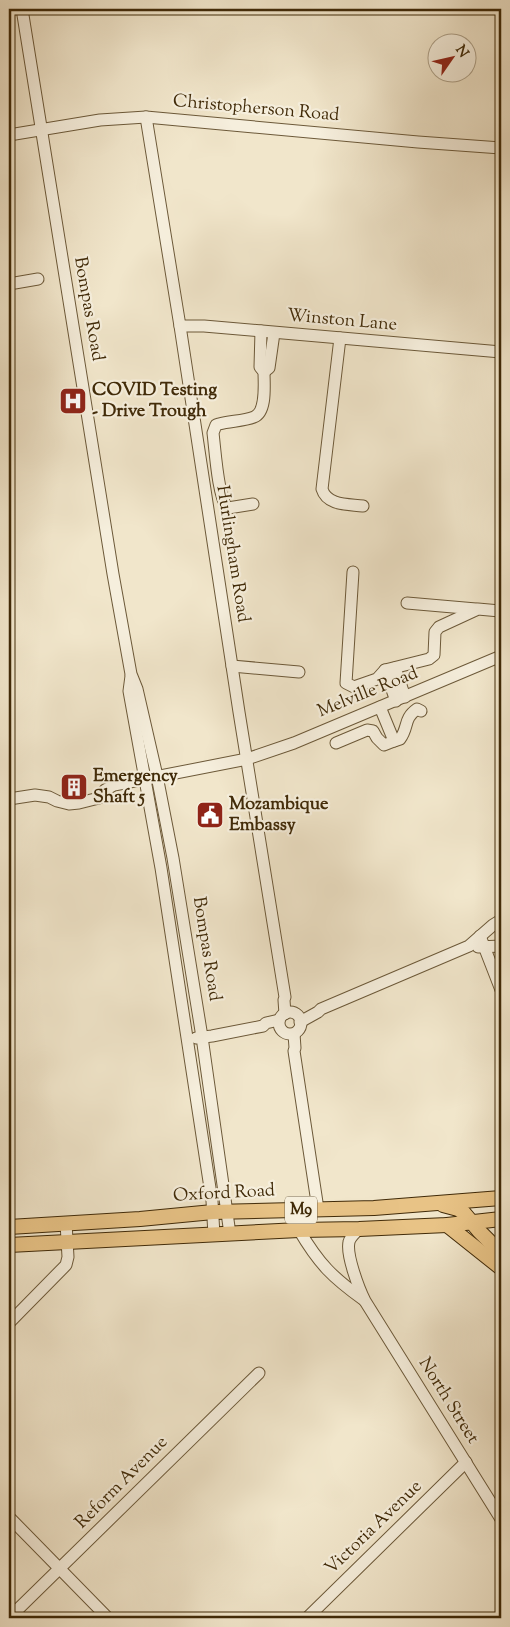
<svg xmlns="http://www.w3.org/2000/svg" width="510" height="1627" font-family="'Sorts Mill Goudy',serif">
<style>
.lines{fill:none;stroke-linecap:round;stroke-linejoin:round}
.minor-casing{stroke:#6c5939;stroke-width:13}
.major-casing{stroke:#402a08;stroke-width:16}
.minor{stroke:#f6efdd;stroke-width:11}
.major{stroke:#e8c386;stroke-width:14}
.labels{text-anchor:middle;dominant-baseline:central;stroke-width:4.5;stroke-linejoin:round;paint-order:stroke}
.shield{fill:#f6efdd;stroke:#776548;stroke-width:1}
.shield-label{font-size:16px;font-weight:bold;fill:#402a08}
.street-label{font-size:18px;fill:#402a08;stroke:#f6efdd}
.poi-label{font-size:18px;font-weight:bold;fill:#402a08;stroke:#f6efdd;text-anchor:start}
</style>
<rect width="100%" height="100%" fill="#f1e6cb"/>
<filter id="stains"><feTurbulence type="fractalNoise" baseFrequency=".004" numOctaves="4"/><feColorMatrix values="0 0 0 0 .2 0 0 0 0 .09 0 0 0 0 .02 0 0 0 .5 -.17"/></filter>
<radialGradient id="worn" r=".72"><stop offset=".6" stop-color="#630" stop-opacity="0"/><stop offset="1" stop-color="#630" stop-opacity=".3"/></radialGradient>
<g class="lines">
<g class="minor-casing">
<g id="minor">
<polyline points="22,9 113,574 131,674 137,689 157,776 173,858 202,1037 230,1234"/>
<polyline points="146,117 180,326 239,712 285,997 284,1000 285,1014"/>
<polyline points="9,135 100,120 146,117 418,142 501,148"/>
<polyline points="9,284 38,279"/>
<polyline points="180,326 204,326 501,352"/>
<path d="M340,338l-18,151c5,17 27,15 41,17"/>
<polyline points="264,372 269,368 274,333"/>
<path d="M253,504l-25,4c-10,-8 -13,-60 -15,-75l3,-8 3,-1c11,-3 25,-3 35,-7 13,-5 10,-33 10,-45l-4,-5 1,-36"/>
<polyline points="353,572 346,683 354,687 377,679 385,670 429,659 434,655 435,632 439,627 478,609 500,611"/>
<polyline points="407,603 476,609"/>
<polyline points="232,666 299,672"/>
<polyline points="395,668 405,697"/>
<polyline points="385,670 396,701"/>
<polyline points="131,676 129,691 161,868 212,1201 214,1235"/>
<path d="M394,741l6,-2c9,-12 3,-20 17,-30l4,2"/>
<polyline points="336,743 367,730 373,731 377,738 384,745 394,741 380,707"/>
<polyline points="9,799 35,795 49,797 57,801 69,804 79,803 99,798 105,790 114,785 247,759 294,743 501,656"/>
<polyline points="480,936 501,990"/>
<polyline points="478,947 501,946"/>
<circle cx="290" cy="1023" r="11"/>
<polyline points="300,1022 318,1012 321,1009 469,946 493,925 501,920"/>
<polyline points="294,1034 295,1048 294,1051 318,1209"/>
<polyline points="196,1038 212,1036 263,1026 266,1023 279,1020"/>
<path d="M359,1229c-4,4 -9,8 -10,13 -3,13 10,47 16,59l136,218"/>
<path d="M299,1230c20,34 33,47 65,70"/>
<polyline points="9,1323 66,1265 68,1257 66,1223"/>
<polyline points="9,1517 108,1618"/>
<polyline points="9,1618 259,1373"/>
<polyline points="307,1618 466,1462"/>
</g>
</g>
<g class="major-casing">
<g id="major">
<polyline points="443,1205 458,1209 464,1213 479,1231 501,1253"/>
<polyline points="447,1225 501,1268"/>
<polyline points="9,1227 140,1219 213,1212 374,1208 501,1198"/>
<polyline points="9,1245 299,1230 359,1229 447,1225 501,1219"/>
</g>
</g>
<use href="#minor" class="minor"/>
<use href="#major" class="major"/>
</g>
<defs>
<g id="hospital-square" transform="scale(1.4375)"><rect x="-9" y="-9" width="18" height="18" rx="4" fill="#8f2418" stroke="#f6efdd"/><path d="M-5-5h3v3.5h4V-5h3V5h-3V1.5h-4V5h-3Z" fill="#fff"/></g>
<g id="building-square" transform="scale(1.4375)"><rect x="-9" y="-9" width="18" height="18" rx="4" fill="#8f2418" stroke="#f6efdd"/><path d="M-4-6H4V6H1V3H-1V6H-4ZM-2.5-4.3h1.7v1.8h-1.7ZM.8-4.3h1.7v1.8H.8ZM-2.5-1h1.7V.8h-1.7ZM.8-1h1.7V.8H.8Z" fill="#fff"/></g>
<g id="civic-square" transform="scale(1.4375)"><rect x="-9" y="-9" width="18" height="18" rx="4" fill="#8f2418" stroke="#f6efdd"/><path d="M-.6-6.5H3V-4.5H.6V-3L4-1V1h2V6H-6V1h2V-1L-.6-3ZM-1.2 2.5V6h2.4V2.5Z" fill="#fff"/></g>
</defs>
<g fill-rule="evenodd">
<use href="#hospital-square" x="73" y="401"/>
<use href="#building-square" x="74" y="787"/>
<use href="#civic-square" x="210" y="815"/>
</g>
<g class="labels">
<rect class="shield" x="285" y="1196.5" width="32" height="27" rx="4"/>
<g class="shield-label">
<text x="301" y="1210">M9</text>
</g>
<g class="street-label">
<text transform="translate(256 109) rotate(5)">Christopherson Road</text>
<text transform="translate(88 309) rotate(80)">Bompas Road</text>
<text transform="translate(342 321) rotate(5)">Winston Lane</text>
<text transform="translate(232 554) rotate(81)">Hurlingham Road</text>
<text transform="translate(368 693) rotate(-22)">Melville Road</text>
<text transform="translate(206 949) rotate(81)">Bompas Road</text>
<text transform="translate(224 1194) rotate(-3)">Oxford Road</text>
<text transform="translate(448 1401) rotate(58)">North Street</text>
<text transform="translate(122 1483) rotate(-45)">Reform Avenue</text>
<text transform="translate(374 1528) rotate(-44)">Victoria Avenue</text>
</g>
<g class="poi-label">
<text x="92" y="391">COVID Testing<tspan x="92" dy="21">- Drive Trough</tspan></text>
<text x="93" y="777">Emergency<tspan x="93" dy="21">Shaft 5</tspan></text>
<text x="229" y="805">Mozambique<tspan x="229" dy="21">Embassy</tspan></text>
</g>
</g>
<rect width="510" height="1627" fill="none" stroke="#f1e6cb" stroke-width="30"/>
<rect x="10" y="10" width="490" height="1607" fill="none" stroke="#402a08" stroke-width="2.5"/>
<rect x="15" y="15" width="480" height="1597" fill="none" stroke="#402a08"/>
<g transform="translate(452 58) rotate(56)"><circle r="24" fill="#f6efdd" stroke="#ada088"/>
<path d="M0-4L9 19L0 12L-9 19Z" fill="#8f2418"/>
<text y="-8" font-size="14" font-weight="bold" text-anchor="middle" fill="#402a08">N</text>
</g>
<rect width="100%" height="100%" filter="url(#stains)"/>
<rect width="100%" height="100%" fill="url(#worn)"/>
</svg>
